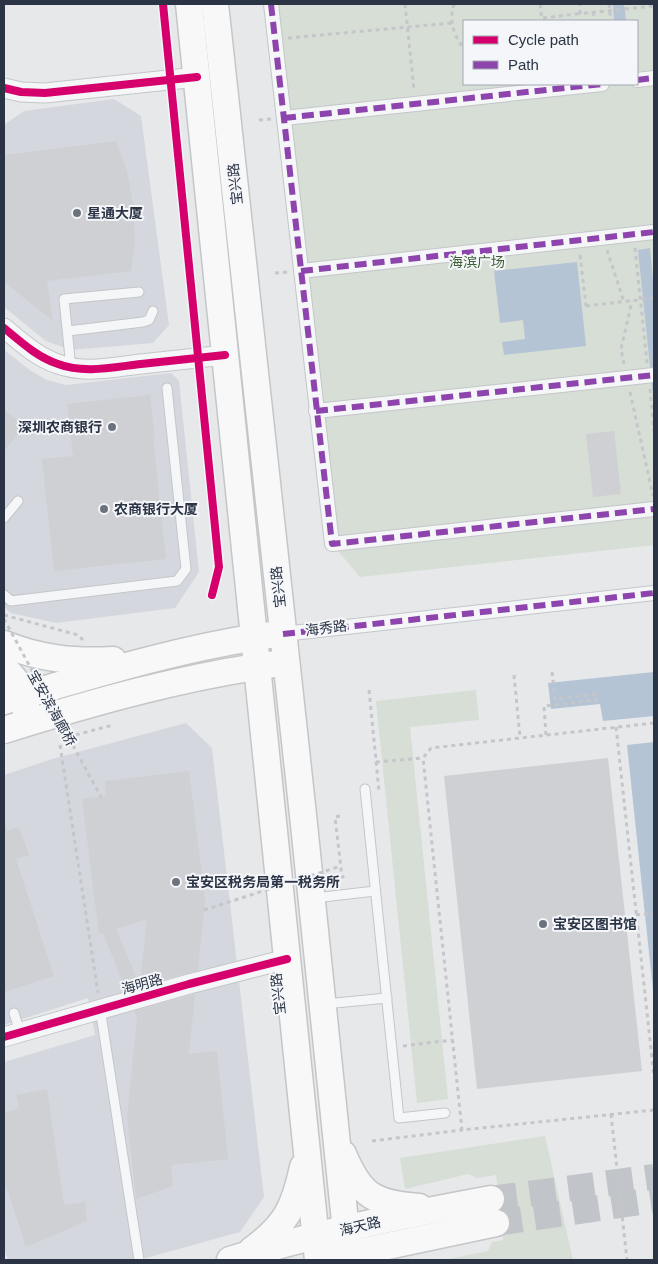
<svg xmlns="http://www.w3.org/2000/svg" width="658" height="1264" font-family="Helvetica,'Noto Sans SC',sans-serif">
<style>
.built{fill:#d4d7dd}
.green{fill:#d6ded6;fill-rule:evenodd}
.water{fill:#b4c4d5}
.building{fill:#ced0d3}
.lines{fill:none;stroke-linecap:round;stroke-linejoin:round}
.secondary-tunnel{stroke:#c1c4c9;stroke-width:26;stroke-dasharray:26 13;stroke-linecap:butt}
.service-casing{stroke:#c4c6c8;stroke-width:11}
.pedestrian-casing{stroke:#c4c6c8;stroke-width:16}
.minor-casing{stroke:#c4c6c8;stroke-width:21}
.secondary-casing{stroke:#c4c6c8;stroke-width:29}
.path{stroke:#c5c6ca;stroke-width:3;stroke-dasharray:4 4;stroke-linecap:butt}
.service{stroke:#f5f6f7;stroke-width:9}
.pedestrian{stroke:#f5f6f7;stroke-width:14}
.minor{stroke:#f5f6f7;stroke-width:19}
.secondary{stroke:#f8f8f8;stroke-width:26}
.pedestrian-bridge-casing{stroke:#c4c6c8;stroke-width:16;stroke-linecap:butt}
.path-bridge{stroke:#c5c6ca;stroke-width:3;stroke-dasharray:4 4;stroke-linecap:butt}
.pedestrian-bridge{stroke:#f5f6f7;stroke-width:14}
.quiet{stroke:#8e44ad;stroke-width:6;stroke-dasharray:12 6;stroke-linecap:butt}
.cycleway-casing{stroke:#f4f6f9;stroke-width:11}
.cycleway{stroke:#d6006c;stroke-width:8}
.poi-dot{fill:#6c737f;stroke:#f4f6f9;stroke-width:2}
.labels{text-anchor:middle;dominant-baseline:central;stroke-width:4;stroke-linejoin:round;paint-order:stroke}
.street-label{font-size:14px;fill:#2b3445;stroke:#f4f6f9}
.poi-label{font-size:14px;font-weight:bold;fill:#2b3445;stroke:#f4f6f9;text-anchor:start}
.park-label{font-size:14px;fill:#3f6138;stroke:#f4f6f9}
</style>
<rect width="100%" height="100%" fill="#e6e8ea"/>
<g class="built">
<polygon points="114,99 141,116 169,325 153,343 71,350 46,341 4,307 4,125 24,111"/>
<polygon points="4,350 31,371 47,380 66,385 171,373 179,381 199,572 175,608 56,623 11,613 4,607"/>
<polygon points="186,723 212,748 264,1197 240,1232 139,1260 8,1260 4,1248 4,1062 95,1035 88,998 4,1025 4,775 52,759"/>
</g>
<g class="green">
<path d="M271,4h383v541l-294,32 -28,-33zM464,21h173v63h-173z"/>
<polygon points="476,690 479,720 410,727 448,1099 417,1103 376,701"/>
<polygon points="545,1136 573,1260 445,1260 488,1251 492,1242 503,1240 496,1175 477,1178 468,1174 405,1189 400,1158"/>
</g>
<g class="water">
<polygon points="613,4 624,4 626,21 614,21"/>
<polygon points="650,248 654,291 654,406 638,250"/>
<polygon points="577,262 586,346 504,355 502,342 525,339 523,320 500,323 494,271"/>
<polygon points="654,672 654,716 603,721 600,704 551,709 548,683"/>
<polygon points="654,742 654,1000 627,745"/>
</g>
<g class="building">
<polygon points="116,141 127,171 133,205 135,242 131,271 47,281 53,321 4,282 4,155"/>
<polygon points="150,395 155,438 153,438 166,559 54,571 42,459 73,456 67,404"/>
<polygon points="4,410 24,426 4,451"/>
<polygon points="614,431 621,494 593,497 586,434"/>
<polygon points="608,758 642,1071 477,1089 444,776"/>
<polygon points="189,771 205,899 198,970 140,986 147,919 116,929 140,986 126,990 103,933 99,934 82,799 106,796 105,781"/>
<polygon points="19,827 29,855 16,859 54,976 4,992 4,829 6,828 7,831"/>
<polygon points="195,994 189,1054 217,1051 228,1159 171,1165 173,1186 136,1199 127,1118 137,1018 134,1011"/>
<polygon points="47,1089 64,1205 85,1202 87,1221 26,1247 4,1180 4,1113 19,1108 16,1095"/>
</g>
<g class="lines">
<g class="secondary-tunnel">
<polyline points="491,1199 654,1177"/>
<polyline points="496,1223 654,1200"/>
</g>
<g class="service-casing">
<g id="service">
<polyline points="68,331 143,322 149,320 153,311"/>
<polyline points="71,368 64,299 139,292"/>
<polyline points="4,518 18,501"/>
<polyline points="4,595 11,601 177,581 186,569 167,388"/>
<polyline points="365,789 399,1118 445,1113"/>
<polyline points="314,898 375,891"/>
<polyline points="325,1004 387,998"/>
<polyline points="100,1008 139,1260"/>
<polyline points="14,1013 20,1032"/>
</g>
</g>
<g class="pedestrian-casing">
<g id="pedestrian">
<polyline points="271,4 332,544 654,509"/>
<polyline points="637,80 654,78"/>
<polyline points="284,118 602,84"/>
<polyline points="301,271 654,232"/>
<polyline points="316,411 590,382"/>
<polyline points="283,634 654,593"/>
</g>
</g>
<g class="minor-casing">
<g id="minor">
<polyline points="4,88 21,92 45,93 197,77"/>
<path d="M4,328c17,14 33,29 54,36 26,10 56,3 83,0 28,-3 56,-6 84,-9"/>
<polyline points="4,1037 189,984 287,959"/>
</g>
</g>
<g class="secondary-casing">
<g id="secondary">
<polyline points="189,4 318,1260"/>
<polyline points="215,4 303,815 349,1260"/>
<path d="M4,644c37,15 69,18 109,16"/>
<path d="M4,668c12,11 24,27 22,45"/>
<path d="M4,701c86,-25 176,-53 266,-66"/>
<path d="M4,730c89,-28 178,-53 271,-66"/>
<path d="M343,1154c18,43 31,49 76,53"/>
<path d="M252,1250c34,-25 42,-42 51,-83"/>
<polyline points="331,1258 496,1223"/>
<path d="M230,1260c85,-27 174,-45 261,-61"/>
</g>
</g>
<g class="path">
<polyline points="405,4 414,90"/>
<path d="M454,4c-5,16 -1,32 10,44"/>
<polyline points="540,4 542,21"/>
<polyline points="609,4 611,21"/>
<polyline points="625,9 654,6"/>
<polyline points="593,12 595,21"/>
<polyline points="580,14 580,4"/>
<polyline points="543,18 576,14"/>
<polyline points="288,38 452,23"/>
<polyline points="259,120 271,119"/>
<polyline points="635,248 647,363"/>
<polyline points="607,250 624,302"/>
<polyline points="580,255 586,306"/>
<polyline points="275,273 288,272"/>
<polyline points="624,364 621,349 632,301"/>
<polyline points="650,389 654,432"/>
<polyline points="630,392 653,496"/>
<polyline points="4,615 78,635 83,640"/>
<polyline points="514,675 520,737"/>
<polyline points="369,690 379,791"/>
<polyline points="654,723 431,748 423,758 462,1130 654,1110"/>
<polyline points="616,727 654,1077"/>
<polyline points="546,735 544,706 596,700 596,694 555,699 552,671"/>
<polyline points="68,737 109,726 110,731"/>
<polyline points="60,745 98,993"/>
<polyline points="376,762 423,758"/>
<polyline points="340,816 335,817 342,877 346,876"/>
<polyline points="636,915 654,913"/>
<polyline points="403,1046 452,1040"/>
<polyline points="611,1114 627,1260"/>
<polyline points="372,1141 462,1130"/>
</g>
<use href="#service" class="service"/>
<use href="#pedestrian" class="pedestrian"/>
<use href="#minor" class="minor"/>
<use href="#secondary" class="secondary"/>
<g class="pedestrian-bridge-casing">
<polyline id="pedestrian-bridge" points="590,382 654,375"/>
</g>
<g class="path-bridge">
<polyline points="576,14 625,9"/>
<polyline points="586,306 654,298"/>
<polyline points="4,619 101,797"/>
<polyline points="204,910 341,866"/>
</g>
<use href="#pedestrian-bridge" class="pedestrian-bridge"/>
<g class="quiet">
<polyline points="271,4 332,544 654,509"/>
<polyline points="637,80 654,78"/>
<polyline points="284,118 602,84"/>
<polyline points="301,271 654,232"/>
<polyline points="316,411 654,375"/>
<polyline points="283,634 654,593"/>
</g>
<g class="cycleway-casing">
<g id="cycleway">
<polyline points="163,4 219,567 212,595"/>
<polyline points="4,88 21,92 45,93 197,77"/>
<path d="M4,328c17,14 33,29 54,36 26,10 56,3 83,0 28,-3 56,-6 84,-9"/>
<polyline points="4,1037 189,984 287,959"/>
</g>
</g>
<use href="#cycleway" class="cycleway"/>
</g>
<g class="poi-dot">
<circle cx="77" cy="213" r="5"/>
<circle cx="112" cy="427" r="5"/>
<circle cx="104" cy="509" r="5"/>
<circle cx="176" cy="882" r="5"/>
<circle cx="543" cy="924" r="5"/>
</g>
<g class="labels">
<g class="street-label">
<text transform="translate(235 184) rotate(-96)">宝兴路</text>
<text transform="translate(278 587) rotate(-96)">宝兴路</text>
<text transform="translate(326 628) rotate(-7)">海秀路</text>
<text transform="translate(52 708) rotate(61)">宝安滨海廊桥</text>
<text transform="translate(142 984) rotate(-15)">海明路</text>
<text transform="translate(278 994) rotate(-96)">宝兴路</text>
<text transform="translate(360 1226) rotate(-13)">海天路</text>
</g>
<g class="poi-label">
<text x="87" y="213">星通大厦</text>
<text x="102" y="427" text-anchor="end">深圳农商银行</text>
<text x="114" y="509">农商银行大厦</text>
<text x="186" y="882">宝安区税务局第一税务所</text>
<text x="553" y="924">宝安区图书馆</text>
</g>
<g class="park-label">
<text x="477" y="262">海滨广场</text>
</g>
</g>
<rect width="658" height="1264" fill="none" stroke="#2b3445" stroke-width="10"/>
<rect x="463" y="20" width="175" height="65" fill="#f4f6f9" stroke="#a4a8b1"/>
<rect x="473" y="36" width="25" height="8" fill="#d6006c" stroke="#a4a8b1"/>
<text x="508" y="45" font-size="15" fill="#2b3445">Cycle path</text>
<rect x="473" y="61" width="25" height="8" fill="#8e44ad" stroke="#a4a8b1"/>
<text x="508" y="70" font-size="15" fill="#2b3445">Path</text>
</svg>
